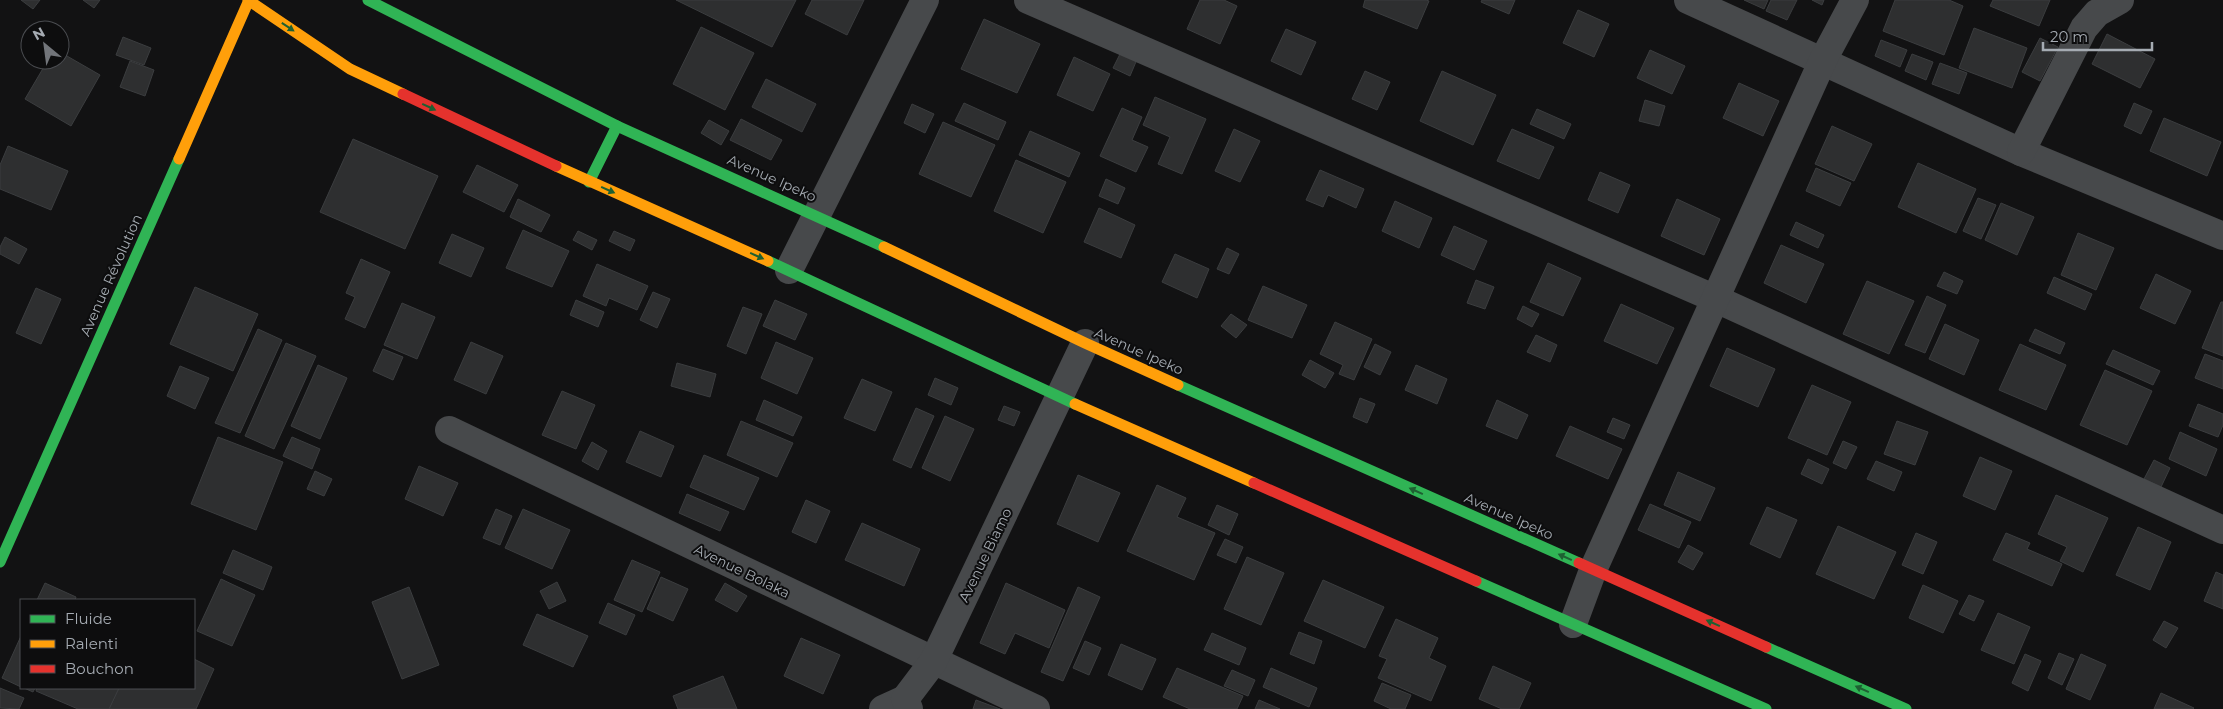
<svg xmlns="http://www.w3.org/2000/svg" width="2223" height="709" font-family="Montserrat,sans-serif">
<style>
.building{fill:#2e2f30;stroke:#3b3d3f}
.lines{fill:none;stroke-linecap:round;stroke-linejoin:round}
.street{stroke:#47494b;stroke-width:28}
.fast{stroke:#30b455;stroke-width:11}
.slow{stroke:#ff9f0a;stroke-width:11}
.jam{stroke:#e5322d;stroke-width:11}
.oneway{fill:#1e6032}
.labels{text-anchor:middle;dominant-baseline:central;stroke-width:4;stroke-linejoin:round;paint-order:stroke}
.street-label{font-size:14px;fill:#a5abb2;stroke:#0d0d0e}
</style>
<rect width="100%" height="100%" fill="#121213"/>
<g class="building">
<polygon points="21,0 40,0 33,9"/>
<polygon points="83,0 100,0 94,8"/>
<polygon points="676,0 796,0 772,47"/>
<polygon points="812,0 864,0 847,35 805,14"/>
<polygon points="1200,0 1224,0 1237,6 1220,44 1187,29"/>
<polygon points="1365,0 1426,0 1429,1 1417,29 1363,7"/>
<polygon points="1482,0 1515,0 1509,14 1481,2"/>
<polygon points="1744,0 1768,0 1764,9"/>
<polygon points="1771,0 1797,0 1787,20 1766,11"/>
<polygon points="1812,0 1824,0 1822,5"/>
<polygon points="1895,0 1949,0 1963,6 1944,55 1883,31"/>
<polygon points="1993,0 2050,0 2039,26 1990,6"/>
<polygon points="1578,10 1609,24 1594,57 1563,43"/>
<polygon points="984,19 1040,44 1017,93 961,69"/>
<polygon points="701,27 754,53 725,110 673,84"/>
<polygon points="1974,28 2027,48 2012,88 1959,68"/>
<polygon points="1286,29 1316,42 1301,75 1271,61"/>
<polygon points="2107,34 2155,59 2140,88 2092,64"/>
<polygon points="123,37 151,48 144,65 116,55"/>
<polygon points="2040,38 2058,47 2040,81 2022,72"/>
<polygon points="1881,40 1907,50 1900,67 1875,56"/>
<polygon points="1122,50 1138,57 1130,76 1113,68"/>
<polygon points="1650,50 1685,66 1672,94 1637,78"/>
<polygon points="60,52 100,75 71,126 25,99 48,60 60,60"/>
<polygon points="1912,54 1933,62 1926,80 1905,71"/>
<polygon points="1074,57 1110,74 1093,111 1057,95"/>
<polygon points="130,61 154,70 145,96 120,87"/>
<polygon points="1940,63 1967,73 1959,94 1932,84"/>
<polygon points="1365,71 1390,82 1377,110 1352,99"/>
<polygon points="1442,71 1496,95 1473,145 1420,121"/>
<polygon points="766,79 816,104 802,132 752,107"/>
<polygon points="1739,83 1779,101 1763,136 1723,118"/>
<polygon points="1155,97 1206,119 1182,174 1158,164 1170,137 1143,125"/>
<polygon points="1645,100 1665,106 1659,126 1639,121"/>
<polygon points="964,103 1006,122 998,140 955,121"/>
<polygon points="2134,103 2152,111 2141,134 2124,126"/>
<polygon points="912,104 934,114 925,133 904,123"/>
<polygon points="1122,108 1142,117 1132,140 1148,147 1136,172 1100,156"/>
<polygon points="1537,109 1571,124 1564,139 1530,124"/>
<polygon points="2164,118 2221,142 2207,176 2150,151"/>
<polygon points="741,119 782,140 771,160 730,140"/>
<polygon points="709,120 729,131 721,145 701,133"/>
<polygon points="943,122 995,145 971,197 919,174"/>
<polygon points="1832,126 1872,144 1854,181 1815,164"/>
<polygon points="1234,129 1260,141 1240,182 1215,171"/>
<polygon points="1512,129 1554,147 1539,179 1497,161"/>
<polygon points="1030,131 1080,153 1069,177 1019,155"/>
<polygon points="353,139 438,176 405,249 320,212"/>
<polygon points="8,146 68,171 51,210 0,189 0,165"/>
<polygon points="1016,160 1066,182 1043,233 994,211"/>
<polygon points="1918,163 1976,189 1956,233 1898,207"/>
<polygon points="477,165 518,185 504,212 463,192"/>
<polygon points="1816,168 1851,183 1840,206 1806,191"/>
<polygon points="1320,170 1364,189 1356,208 1328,195 1323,207 1306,200"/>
<polygon points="1600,172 1630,185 1618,213 1588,200"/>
<polygon points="1106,179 1125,188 1118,204 1099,196"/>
<polygon points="1978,198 1996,205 1981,239 1963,231"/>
<polygon points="518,199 550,215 541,232 510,217"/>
<polygon points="1677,199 1720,219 1704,255 1661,236"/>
<polygon points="1395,201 1432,218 1419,248 1382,231"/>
<polygon points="2001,203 2034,217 2017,255 1985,240"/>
<polygon points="1099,208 1135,225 1121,258 1084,242"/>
<polygon points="1796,222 1824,235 1818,248 1790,235"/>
<polygon points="1454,226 1487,241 1474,270 1441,255"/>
<polygon points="523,230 569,251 552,287 506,268"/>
<polygon points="578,231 597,240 592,250 573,240"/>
<polygon points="614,231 635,240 630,251 609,241"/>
<polygon points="2078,233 2114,248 2096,290 2061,275"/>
<polygon points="452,234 484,248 471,277 439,263"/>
<polygon points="5,237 27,249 19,264 0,254 0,247"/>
<polygon points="1781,245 1824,264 1806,303 1764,283"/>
<polygon points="1227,248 1239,254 1229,274 1217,269"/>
<polygon points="1175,254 1209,269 1197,298 1162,282"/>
<polygon points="361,259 390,272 365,328 345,319 355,297 346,293"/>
<polygon points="1548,263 1581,278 1563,316 1530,302"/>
<polygon points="597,264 648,286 637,310 609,298 606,306 583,296"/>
<polygon points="1944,272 1963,281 1957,294 1937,286"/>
<polygon points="2156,274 2191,291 2175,324 2140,308"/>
<polygon points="2054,277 2092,294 2085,310 2047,293"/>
<polygon points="1476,280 1494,287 1485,309 1467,303"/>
<polygon points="1867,281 1914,301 1889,354 1843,334"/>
<polygon points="1263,286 1307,305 1292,338 1248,320"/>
<polygon points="195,287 258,314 233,371 170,344"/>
<polygon points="36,288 61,299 41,344 16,333"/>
<polygon points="653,292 670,299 657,328 640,320"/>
<polygon points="1927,296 1946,305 1925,353 1905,345"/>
<polygon points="576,300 604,312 598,327 570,315"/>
<polygon points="775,300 807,314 795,340 763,326"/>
<polygon points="2221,302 2223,302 2223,356 2202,348"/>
<polygon points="402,303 435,317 417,359 384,345"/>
<polygon points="1621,304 1674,328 1657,364 1604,341"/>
<polygon points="1523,306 1539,314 1532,327 1517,319"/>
<polygon points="743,307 762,314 746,354 727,346"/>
<polygon points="1231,314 1247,325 1236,338 1221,326"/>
<polygon points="1335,322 1372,339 1354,380 1339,374 1343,365 1320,354"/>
<polygon points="1945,324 1979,340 1964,375 1929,359"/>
<polygon points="258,329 282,340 240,433 215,423"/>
<polygon points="2035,329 2065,343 2060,354 2029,341"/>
<polygon points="1536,335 1557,345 1550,362 1527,352"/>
<polygon points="471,342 503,356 486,394 454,380"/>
<polygon points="776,342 813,358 797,394 761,378"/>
<polygon points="286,343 316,356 274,449 245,436"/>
<polygon points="1375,344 1391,352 1380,375 1364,367"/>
<polygon points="2020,344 2066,365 2046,410 1999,390"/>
<polygon points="1727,348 1775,369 1758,407 1710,386"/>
<polygon points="383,349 403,357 393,380 373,371"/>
<polygon points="2113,350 2160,371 2153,385 2106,364"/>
<polygon points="2205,354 2223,361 2223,389 2195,378"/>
<polygon points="1310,360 1334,373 1325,388 1302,375"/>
<polygon points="677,363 716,374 710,397 671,386"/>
<polygon points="318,365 347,378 320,439 291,426"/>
<polygon points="1416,365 1447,379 1437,404 1405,390"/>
<polygon points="180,366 209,378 195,409 167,396"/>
<polygon points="2105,370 2152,391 2127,445 2080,425"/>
<polygon points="935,378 958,388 951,405 928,395"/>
<polygon points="862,379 892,392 875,431 844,418"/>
<polygon points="1812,385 1851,402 1827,455 1788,438"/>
<polygon points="562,391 595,405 576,449 542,435"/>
<polygon points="1360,398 1375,404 1367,423 1353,417"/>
<polygon points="764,400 802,417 793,436 756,420"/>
<polygon points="1497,400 1528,415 1517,439 1486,426"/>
<polygon points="2198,404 2223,414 2223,425 2218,437 2189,426"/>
<polygon points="1004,406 1020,412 1014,426 998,420"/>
<polygon points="916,408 934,416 911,468 893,460"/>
<polygon points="945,416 974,429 950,481 922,468"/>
<polygon points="1613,418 1630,425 1624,439 1607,432"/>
<polygon points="741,421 793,443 777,477 727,455"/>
<polygon points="1897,421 1928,432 1915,465 1884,454"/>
<polygon points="1570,426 1622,449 1608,479 1556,456"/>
<polygon points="640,431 674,446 661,477 626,462"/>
<polygon points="2180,432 2217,449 2206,476 2169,459"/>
<polygon points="218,437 283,462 256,530 191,504"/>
<polygon points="292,437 320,449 312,469 283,456"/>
<polygon points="1843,441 1857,447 1846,469 1833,463"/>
<polygon points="592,442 607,451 598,470 582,461"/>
<polygon points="704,455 759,478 744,510 690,487"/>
<polygon points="1980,457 2012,471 1995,510 1963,496"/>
<polygon points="1808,459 1829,469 1822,484 1801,474"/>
<polygon points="2154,460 2170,468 2161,487 2144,479"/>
<polygon points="1876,461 1902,472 1894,491 1867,479"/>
<polygon points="419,466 458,483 443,516 405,499"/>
<polygon points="315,471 332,479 324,496 307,489"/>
<polygon points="1678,472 1715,488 1700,521 1664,505"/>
<polygon points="1078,475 1120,493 1098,542 1057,524"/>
<polygon points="1157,485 1186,498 1177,517 1215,533 1194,580 1127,551"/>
<polygon points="687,494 729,512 720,531 679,513"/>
<polygon points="2056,495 2108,518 2083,572 2060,561 2067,547 2038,534"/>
<polygon points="806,500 830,511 816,543 792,532"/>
<polygon points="1650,504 1691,522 1679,548 1638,530"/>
<polygon points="1217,505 1238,514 1229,535 1208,525"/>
<polygon points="1767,507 1797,520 1780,558 1750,544"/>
<polygon points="496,509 512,516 500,545 483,538"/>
<polygon points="523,509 570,530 552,569 505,548"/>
<polygon points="862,523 920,549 904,586 845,560"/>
<polygon points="1838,526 1896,552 1874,599 1816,574"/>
<polygon points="2138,527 2171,542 2150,590 2116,575"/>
<polygon points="1916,533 1937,542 1923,574 1902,565"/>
<polygon points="2006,533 2030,543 2027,549 2062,564 2052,586 1993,560"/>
<polygon points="1225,539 1243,547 1236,563 1217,555"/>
<polygon points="1688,545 1703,553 1693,570 1678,562"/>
<polygon points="233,550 272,567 263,590 223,573"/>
<polygon points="1247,557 1284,573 1261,625 1224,609"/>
<polygon points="632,560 660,572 642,612 614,600"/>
<polygon points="2216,572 2223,575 2223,609 2204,601"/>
<polygon points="661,577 688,589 673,621 647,609"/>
<polygon points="221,579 255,595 232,646 197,631"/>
<polygon points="1323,580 1384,607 1365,648 1304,621"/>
<polygon points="557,582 566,601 549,609 540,591"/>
<polygon points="45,583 76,597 75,600 37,600"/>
<polygon points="725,583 747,596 737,612 715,600"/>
<polygon points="1006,583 1065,610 1049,648 1015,633 1005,654 980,643"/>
<polygon points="1923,585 1958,601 1943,633 1909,618"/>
<polygon points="409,587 439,665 402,679 372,602"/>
<polygon points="1078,587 1100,597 1063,681 1041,672"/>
<polygon points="1969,595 1984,601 1974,621 1959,614"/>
<polygon points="608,603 635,615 626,635 599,623"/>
<polygon points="1998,613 2030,627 2014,664 1981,650"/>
<polygon points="537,614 588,636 573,667 523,645"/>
<polygon points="1396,619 1438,638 1429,658 1446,666 1431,701 1378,678 1387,659 1379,656"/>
<polygon points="2164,621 2178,628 2166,648 2153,640"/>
<polygon points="1299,632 1322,641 1314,664 1290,654"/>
<polygon points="1212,633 1246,648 1239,665 1204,650"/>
<polygon points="21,636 21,687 2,678"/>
<polygon points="801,638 840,655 823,694 784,676"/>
<polygon points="1085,641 1101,648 1089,675 1073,668"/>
<polygon points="1121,644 1156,659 1142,690 1108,675"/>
<polygon points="2059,653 2074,659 2062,685 2048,678"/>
<polygon points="2025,654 2041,661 2028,691 2012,683"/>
<polygon points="2081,654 2106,665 2090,700 2066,689"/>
<polygon points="194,659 214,669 196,709 109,709 119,688 194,688"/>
<polygon points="1493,666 1531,683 1519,709 1502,709 1479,699"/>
<polygon points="1177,668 1243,696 1237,709 1190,709 1163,697"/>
<polygon points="1271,668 1317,688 1309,707 1263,687"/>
<polygon points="1232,670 1255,680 1248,696 1224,686"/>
<polygon points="723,676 737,709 678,709 673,696"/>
<polygon points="1382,683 1411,695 1405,709 1391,709 1374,701"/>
<polygon points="0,688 24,698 19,709 0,708"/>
<polygon points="24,688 35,688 33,692"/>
<polygon points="37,688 119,688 109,709 78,709 36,691"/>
<polygon points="2161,693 2194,708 2193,709 2154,709"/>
<polygon points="976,700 1000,709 973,709"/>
<polygon points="1259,700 1280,709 1255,709"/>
</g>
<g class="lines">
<g class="street">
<polyline points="1028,0 1716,299 2223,530"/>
<polyline points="1688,0 2021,152 2223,236"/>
<polyline points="2021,152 2084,28 2097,13 2120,0"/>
<polyline points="789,270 925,0"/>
<polyline points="449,430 1036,709"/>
<polyline points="1573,624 1593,570 1823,60 1855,0"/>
<polyline points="883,709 905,699"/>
<polyline points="909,709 905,699 933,662 1085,343"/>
</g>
<g class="fast">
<polyline points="368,0 617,126 884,247"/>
<polyline points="589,182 617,126"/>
<polyline points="768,261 1075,404"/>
<polyline points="1178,385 1579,563"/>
<polyline points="0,562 179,159"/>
<polyline points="1476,581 1766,709"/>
<polyline points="1766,647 1906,709"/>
</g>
<g class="slow">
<polyline points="248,0 350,69 403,94"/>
<polyline points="179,159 249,0"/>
<polyline points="556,166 768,261"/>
<polyline points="884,247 1085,343 1178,385"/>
<polyline points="1075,404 1254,483"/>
</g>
<g class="jam">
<polyline points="403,94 556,166"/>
<polyline points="1254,483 1476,581"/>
<polyline points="1579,563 1766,647"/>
</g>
</g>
<defs><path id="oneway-solid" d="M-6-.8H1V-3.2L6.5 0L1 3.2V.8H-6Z" transform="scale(1.25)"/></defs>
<g class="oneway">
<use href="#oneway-solid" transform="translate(288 27) rotate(34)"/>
<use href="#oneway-solid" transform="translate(429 107) rotate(25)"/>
<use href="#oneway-solid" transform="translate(608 190) rotate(24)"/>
<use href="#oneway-solid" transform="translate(757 256) rotate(24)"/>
<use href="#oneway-solid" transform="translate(1416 491) rotate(-156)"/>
<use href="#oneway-solid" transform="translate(1565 557) rotate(-156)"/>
<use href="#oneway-solid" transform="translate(1713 623) rotate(-156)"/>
<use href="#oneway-solid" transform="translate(1862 689) rotate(-156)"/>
</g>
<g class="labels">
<g class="street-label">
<text transform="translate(772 178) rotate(24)">Avenue Ipeko</text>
<text transform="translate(111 275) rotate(-66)">Avenue Révolution</text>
<text transform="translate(1139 351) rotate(24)">Avenue Ipeko</text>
<text transform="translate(1509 516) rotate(24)">Avenue Ipeko</text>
<text transform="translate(985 555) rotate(-64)">Avenue Biamo</text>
<text transform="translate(742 571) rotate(26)">Avenue Bolaka</text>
</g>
</g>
<rect x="20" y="599" width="175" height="90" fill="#0d0d0e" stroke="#4a4c50"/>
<rect x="30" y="615" width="25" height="8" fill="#30b455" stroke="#4a4c50"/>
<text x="65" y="624" font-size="15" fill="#a5abb2">Fluide</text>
<rect x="30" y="640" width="25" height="8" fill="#ff9f0a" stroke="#4a4c50"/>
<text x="65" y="649" font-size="15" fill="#a5abb2">Ralenti</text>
<rect x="30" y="665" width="25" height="8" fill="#e5322d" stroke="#4a4c50"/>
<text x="65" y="674" font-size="15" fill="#a5abb2">Bouchon</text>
<g transform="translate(45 45) rotate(331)"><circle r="24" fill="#0d0d0e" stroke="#4a4c50"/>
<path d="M0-4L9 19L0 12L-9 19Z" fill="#72757a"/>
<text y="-8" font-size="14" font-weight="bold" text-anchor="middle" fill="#a5abb2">N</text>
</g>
<path d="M2043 42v8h109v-8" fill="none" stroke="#a5abb2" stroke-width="2.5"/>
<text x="2050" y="42" font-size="15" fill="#a5abb2" stroke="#0d0d0e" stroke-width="4" paint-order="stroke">20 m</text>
</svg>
